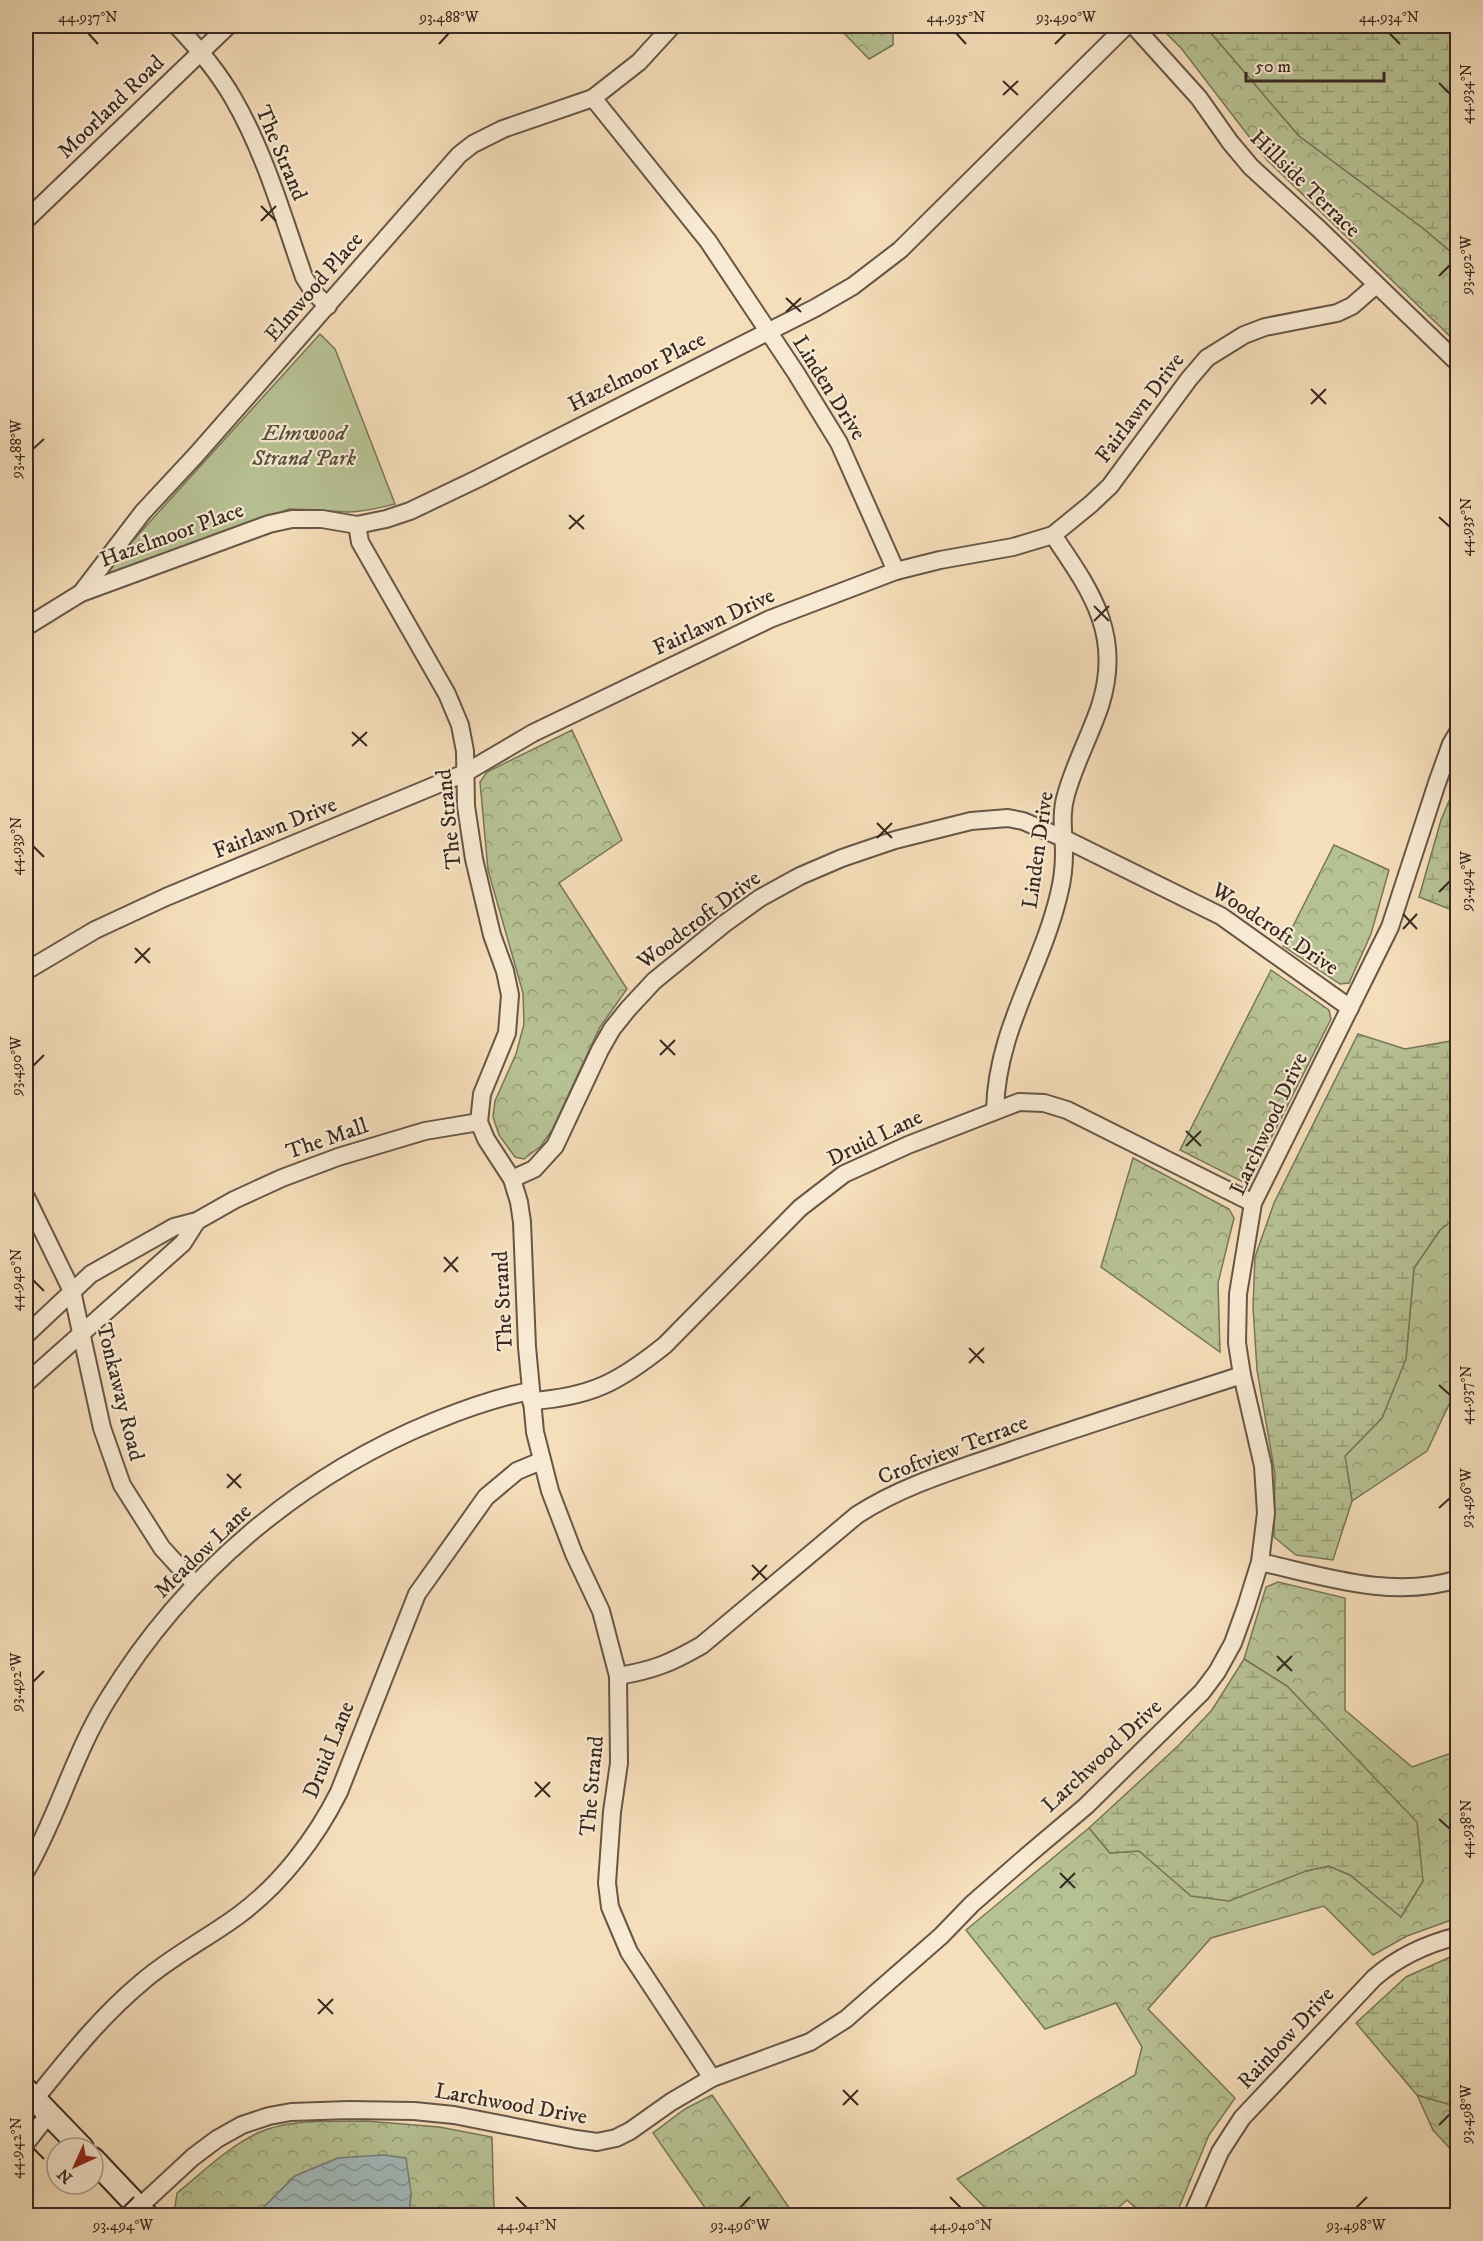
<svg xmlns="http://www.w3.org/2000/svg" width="1483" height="2241" font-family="'IM FELL DW Pica',serif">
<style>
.forest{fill:url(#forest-crowns);stroke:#78765b;stroke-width:1.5}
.wetland{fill:url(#wetland-marsh);stroke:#78765b;stroke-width:1.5}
.park{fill:#b7c294;stroke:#78765b;stroke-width:1.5}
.water{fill:url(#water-waves);stroke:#777f7d;stroke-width:1.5}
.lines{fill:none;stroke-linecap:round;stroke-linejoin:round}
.minor-casing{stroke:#675648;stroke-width:20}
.secondary-casing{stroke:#382922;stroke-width:26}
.minor{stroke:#f8ead2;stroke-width:16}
.secondary{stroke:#f8ead2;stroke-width:22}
.ticks{fill:none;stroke:#382922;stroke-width:2}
.labels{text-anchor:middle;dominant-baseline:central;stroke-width:4.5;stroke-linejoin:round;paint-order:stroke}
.street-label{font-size:22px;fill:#382922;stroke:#f8ead2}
.park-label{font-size:22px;font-style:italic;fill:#584f3e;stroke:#f8ead2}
.neatline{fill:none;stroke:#382922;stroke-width:2}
.ticks-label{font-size:15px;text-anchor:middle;fill:#382922}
</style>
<defs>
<pattern id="forest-crowns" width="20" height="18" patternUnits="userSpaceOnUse" patternTransform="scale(1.5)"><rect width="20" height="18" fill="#b7c294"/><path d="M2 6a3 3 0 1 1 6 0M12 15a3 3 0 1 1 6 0" fill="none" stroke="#969e78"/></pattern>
<pattern id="wetland-marsh" width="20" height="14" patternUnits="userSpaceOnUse" patternTransform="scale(1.5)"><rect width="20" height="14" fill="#b7c294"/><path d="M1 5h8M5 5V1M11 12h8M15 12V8" fill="none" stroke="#969e78"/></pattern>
<pattern id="water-waves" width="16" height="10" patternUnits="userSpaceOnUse" patternTransform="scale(1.5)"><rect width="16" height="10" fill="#a1b9ba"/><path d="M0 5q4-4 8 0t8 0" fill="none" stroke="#849697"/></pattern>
</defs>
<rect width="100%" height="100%" fill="#f5deba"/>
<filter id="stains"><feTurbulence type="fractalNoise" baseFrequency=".00333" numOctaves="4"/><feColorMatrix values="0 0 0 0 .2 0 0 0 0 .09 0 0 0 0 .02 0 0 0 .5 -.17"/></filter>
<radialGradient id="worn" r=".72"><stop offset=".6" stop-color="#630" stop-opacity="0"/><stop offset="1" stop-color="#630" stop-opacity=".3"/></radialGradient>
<g class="forest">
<polygon points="837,26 893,26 893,45 869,59"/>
<polygon points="1159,26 1205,26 1299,136 1424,229 1457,257 1457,343 1267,160 1181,48"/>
<polygon points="572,730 622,840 559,883 627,989 600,1027 552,1130 541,1146 524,1159 515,1157 499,1135 493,1117 495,1101 516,1054 524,1024 523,993 488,870 480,782 487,772"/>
<polygon points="1334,845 1389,870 1371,934 1349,983 1340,984 1283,946"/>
<polygon points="1271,970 1329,1010 1331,1019 1251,1178 1243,1182 1180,1150"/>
<polygon points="1133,1158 1229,1209 1234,1218 1218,1283 1220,1352 1101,1267"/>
<polygon points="1457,1216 1457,1390 1454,1394 1427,1451 1352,1501 1345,1456 1382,1418 1406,1358 1414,1268 1440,1230"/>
<polygon points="1278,1582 1345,1598 1345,1710 1412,1767 1457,1751 1457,1918 1407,1936 1373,1955 1324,1906 1211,1938 1148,2009 1235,2098 1209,2135 1176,2215 1143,2215 1127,2200 1110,2215 992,2215 957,2179 1135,2075 1142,2047 1116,2003 1045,2029 966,1930 1089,1828 1110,1853 1139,1851 1192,1896 1329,1866 1350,1875 1401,1916 1423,1881 1324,1725 1287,1686 1244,1659 1266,1587"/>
<polygon points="712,2095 794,2215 710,2215 653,2133 685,2109"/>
<polygon points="1417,2095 1451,2105 1457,2100 1457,2156 1433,2130"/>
<path d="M366,2121l73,6 53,10 2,75 2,3h-87l2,-22 -73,-35 -43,18 -39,39h-73l-8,-8 2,-14c26,-21 52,-47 83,-61 32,-14 72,-10 106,-11z"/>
</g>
<g class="wetland">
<polygon points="1205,26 1457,26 1457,257 1424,229 1299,136"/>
<polygon points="1457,782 1457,912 1419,897 1441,820"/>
<polygon points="1358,1034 1405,1049 1457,1040 1458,1216 1440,1230 1414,1268 1406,1359 1382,1418 1345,1456 1352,1501 1333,1560 1296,1555 1274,1537 1275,1474 1257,1370 1253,1307 1255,1257 1274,1203"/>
<polygon points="1244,1659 1287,1686 1417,1822 1423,1881 1401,1917 1350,1875 1329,1866 1306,1871 1229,1901 1191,1896 1139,1851 1110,1853 1089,1828 1179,1745 1212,1710"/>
<polygon points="1457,1954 1458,2100 1451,2105 1417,2095 1356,2023 1406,1977"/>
</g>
<path class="park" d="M320,334l15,15 60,155c-16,4 -31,8 -48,8 -19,-1 -39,-3 -58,-3l-178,65 -3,-2v-4z"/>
<polygon class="water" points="383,2155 406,2158 411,2193 409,2215 256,2215 295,2176 338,2158"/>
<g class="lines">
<g class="minor-casing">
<g id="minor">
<path d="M177,26c21,22 41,46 56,72 32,55 50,119 71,179l10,16 14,13"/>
<polyline points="1134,26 1199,98 1230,142 1251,167 1319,229 1458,363"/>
<polyline points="593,98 708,241 796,373 839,443 896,571"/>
<polyline points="26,220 228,26"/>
<polyline points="357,525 360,542 447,694 460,725 465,751 466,806 474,859 492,935 505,971 510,995 507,1033 482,1094 479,1122 486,1139 512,1179 519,1202 522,1222 527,1347 535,1432 550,1491 574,1554 601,1611 618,1676 619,1763 612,1812 607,1883 610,1907 629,1952 712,2078"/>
<polyline points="81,593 269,524 292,519 322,519 357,525 386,519 410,511 477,479 815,308 853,286 900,250 1126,26"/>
<polyline points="26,627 81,593 143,512 196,455 459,155 473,144 503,129 593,98 639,62 672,26"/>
<polyline points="26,971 95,930 166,897 465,773 533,733 770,619 896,571 940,560 1013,547 1053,535 1091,504 1110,486 1189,379 1207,358 1244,335 1265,327 1337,313 1352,306 1376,285"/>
<path d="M995,1110c2,-81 46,-140 64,-216 3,-12 5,-27 5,-40 0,-20 -4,-40 2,-59 8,-30 24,-59 34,-89 23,-71 -9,-115 -47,-171"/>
<polyline points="512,1179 534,1169 555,1146 600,1050 612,1029 628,1009 654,981 724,924 760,898 800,876 842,858 895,840 971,821 1008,818 1023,821 1063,838 1221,916 1350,1008"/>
<polyline points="26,1197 72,1291 102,1428 122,1485 162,1548 195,1584"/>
<polyline points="26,1335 91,1274 174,1227 197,1221 234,1200 282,1178 338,1157 425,1131 479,1122"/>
<polyline points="26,1383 183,1243 197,1221"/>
<path d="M531,1401c60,-4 88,-19 134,-56l135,-137 44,-34 64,-29 111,-43 25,1 23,7 186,93"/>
<path d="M1260,1562c63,14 133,38 198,17"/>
<path d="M618,1676c36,-6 53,-13 84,-31l155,-130c48,-31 102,-46 156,-65 76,-26 152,-50 229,-75"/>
<path d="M26,1871c32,-55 48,-118 82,-172 76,-125 192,-223 327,-278 32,-13 62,-24 96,-30"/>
<path d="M35,2099c33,-41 66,-83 107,-117 30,-26 66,-44 97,-67 42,-31 77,-77 100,-123l78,-198 69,-97 31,-26 24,-10"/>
<polyline points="26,2143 49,2114"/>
<polyline points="139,2207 193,2157 217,2139 242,2125 269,2116 291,2112 349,2110 414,2111 454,2115 576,2139 597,2142 616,2138 630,2131 671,2102 712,2078 810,2042 846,2019 941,1936 972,1904 1028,1855 1086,1806 1202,1692 1217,1672 1233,1643 1246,1607 1260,1562 1266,1513 1263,1466 1242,1375 1237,1343 1238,1294 1253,1203 1390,927 1437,783 1451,744 1458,732"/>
<path d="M1192,2216l28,-64 22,-34 132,-140c24,-21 52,-34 84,-42"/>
</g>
</g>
<g class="secondary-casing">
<g id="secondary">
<polyline points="26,2090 82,2148"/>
<polyline points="93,2159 147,2216"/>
</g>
</g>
<use href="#minor" class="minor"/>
<use href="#secondary" class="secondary"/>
</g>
<path class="ticks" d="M88,33l10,11M956,33l10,11M1389,33l11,11M439,44l10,-11M1055,44l11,-11M1003,81l15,14M1439,83l11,11M1003,95l15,-14M261,206l15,15M261,221l15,-15M1439,276l11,-11M786,298l15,14M786,312l15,-14M1311,389l15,15M1311,404l15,-15M33,449l11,-10M569,515l15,14M1439,517l11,10M569,529l15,-14M1094,606l15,15M1094,621l15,-15M352,732l15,14M352,746l15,-14M877,823l15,15M877,838l15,-15M33,846l11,11M1439,892l11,-11M1403,914l14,15M1403,929l14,-15M135,948l15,15M135,963l15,-15M660,1040l15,15M660,1055l15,-15M33,1066l11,-11M1186,1131l15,15M1186,1146l15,-15M444,1257l14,15M444,1272l14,-15M33,1280l11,11M969,1348l15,15M969,1363l15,-15M1439,1385l11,10M227,1474l14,14M227,1488l14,-14M1439,1508l11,-10M752,1565l15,15M752,1580l15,-15M1277,1656l15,15M1277,1671l15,-15M33,1682l11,-11M535,1782l15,15M535,1797l15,-15M1439,1819l11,10M1060,1873l15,15M1060,1888l15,-15M318,1999l15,15M318,2014l15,-15M843,2090l15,15M843,2105l15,-15M1439,2125l11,-11M33,2148l11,11M516,2197l11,11M950,2197l11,11M123,2208l11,-11M740,2208l10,-11M1356,2208l11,-11"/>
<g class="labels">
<g class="street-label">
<text transform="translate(111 107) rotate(-44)">Moorland Road</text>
<text transform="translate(281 153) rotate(67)">The Strand</text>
<text transform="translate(1305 184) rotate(44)">Hillside Terrace</text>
<text transform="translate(314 287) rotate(-49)">Elmwood Place</text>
<text transform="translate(637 372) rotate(-27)">Hazelmoor Place</text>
<text transform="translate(829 388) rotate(58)">Linden Drive</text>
<text transform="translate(1140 408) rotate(-53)">Fairlawn Drive</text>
<text transform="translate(172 535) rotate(-20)">Hazelmoor Place</text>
<text transform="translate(714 622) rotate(-25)">Fairlawn Drive</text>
<text transform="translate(449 819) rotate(-96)">The Strand</text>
<text transform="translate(275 828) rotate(-22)">Fairlawn Drive</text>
<text transform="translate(1038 850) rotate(-82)">Linden Drive</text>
<text transform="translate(699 920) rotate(-37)">Woodcroft Drive</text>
<text transform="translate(1275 929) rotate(34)">Woodcroft Drive</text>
<text transform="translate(1269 1124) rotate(-65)">Larchwood Drive</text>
<text transform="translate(875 1138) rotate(-26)">Druid Lane</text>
<text transform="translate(327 1139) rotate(-19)">The Mall</text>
<text transform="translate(503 1301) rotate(-93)">The Strand</text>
<text transform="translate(120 1392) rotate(76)">Tonkaway Road</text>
<text transform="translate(953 1450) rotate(-21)">Croftview Terrace</text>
<text transform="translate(203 1551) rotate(-44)">Meadow Lane</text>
<text transform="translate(329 1750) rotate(-68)">Druid Lane</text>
<text transform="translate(1102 1756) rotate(-43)">Larchwood Drive</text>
<text transform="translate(592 1786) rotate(-85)">The Strand</text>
<text transform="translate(1286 2038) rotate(-47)">Rainbow Drive</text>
<text transform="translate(511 2104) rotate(10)">Larchwood Drive</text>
</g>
<g class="park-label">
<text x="304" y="433">Elmwood<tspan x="304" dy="25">Strand Park</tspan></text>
</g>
</g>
<rect width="1483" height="2241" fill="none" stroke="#f5deba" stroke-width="66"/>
<g transform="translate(75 2166) rotate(225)"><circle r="28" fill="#f8ead2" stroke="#ab9d8c" stroke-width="1.5"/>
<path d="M0-4.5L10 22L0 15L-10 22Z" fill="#8f2418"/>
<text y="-9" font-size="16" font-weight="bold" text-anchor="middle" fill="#382922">N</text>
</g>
<path d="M1246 72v9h138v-9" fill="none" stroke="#382922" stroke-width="3"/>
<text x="1255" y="72" font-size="18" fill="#382922" stroke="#f8ead2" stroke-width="4.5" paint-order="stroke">50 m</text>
<rect x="33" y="33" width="1417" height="2175" class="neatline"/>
<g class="ticks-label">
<text x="88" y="22">44.937°N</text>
<text x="449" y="22">93.488°W</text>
<text x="956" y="22">44.935°N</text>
<text x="1066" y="22">93.490°W</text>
<text x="1389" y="22">44.934°N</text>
<text transform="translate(1466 94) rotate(-90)" y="5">44.934°N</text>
<text transform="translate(1466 265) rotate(-90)" y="5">93.492°W</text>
<text transform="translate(16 449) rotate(-90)" y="5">93.488°W</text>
<text transform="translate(1466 527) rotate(-90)" y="5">44.935°N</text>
<text transform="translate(16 846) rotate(-90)" y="5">44.939°N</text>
<text transform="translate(1466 881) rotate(-90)" y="5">93.494°W</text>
<text transform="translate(16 1066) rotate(-90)" y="5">93.490°W</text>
<text transform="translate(16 1280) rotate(-90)" y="5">44.940°N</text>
<text transform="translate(1466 1395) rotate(-90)" y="5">44.937°N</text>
<text transform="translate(1466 1498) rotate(-90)" y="5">93.496°W</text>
<text transform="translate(16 1682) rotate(-90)" y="5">93.492°W</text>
<text transform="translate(1466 1829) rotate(-90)" y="5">44.938°N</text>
<text transform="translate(1466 2114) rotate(-90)" y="5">93.498°W</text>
<text transform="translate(16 2148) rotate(-90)" y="5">44.942°N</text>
<text x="123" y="2230">93.494°W</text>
<text x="527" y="2230">44.941°N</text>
<text x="740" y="2230">93.496°W</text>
<text x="961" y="2230">44.940°N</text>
<text x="1356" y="2230">93.498°W</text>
</g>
<rect width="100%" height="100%" filter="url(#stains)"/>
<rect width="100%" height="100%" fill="url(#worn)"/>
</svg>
